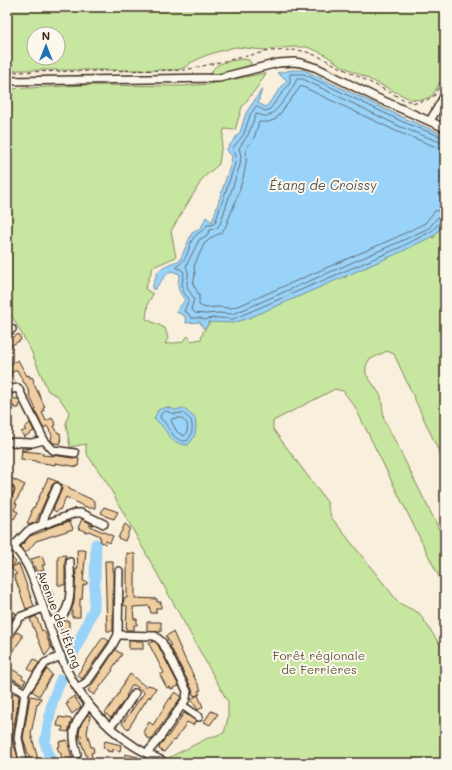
<svg xmlns="http://www.w3.org/2000/svg" width="452" height="770" font-family="Mali,sans-serif">
<style>
.green{fill:#c7e69f;stroke:#81885e;fill-rule:evenodd}
.water{fill:#99d3f9;stroke:#738fa1}
.lines{fill:none;stroke-linecap:round;stroke-linejoin:round}
.shore{stroke:#616e76;stroke-width:1}
.river{stroke:#99d3f9;stroke-width:11}
.building{fill:#efcea1;stroke:#3b2a1e}
.minor-casing{stroke:#3b2a1e;stroke-width:10}
.path{stroke:#3b2a1e;stroke-width:1;stroke-dasharray:4 3;stroke-linecap:butt}
.minor{stroke:#fbf7ec;stroke-width:7}
.labels{text-anchor:middle;dominant-baseline:central;stroke-width:4;stroke-linejoin:round;paint-order:stroke}
.street-label{font-size:12px;fill:#3b2a1e;stroke:#fbf7ec}
.park-label{font-size:12px;fill:#5e593e;stroke:#fbf7ec}
.water-label{font-size:13px;font-style:italic;fill:#525455;stroke:#fbf7ec}
</style>
<rect width="100%" height="100%" fill="#f9efdd"/>
<filter id="ink" filterUnits="userSpaceOnUse"><feTurbulence type="fractalNoise" baseFrequency=".025" numOctaves="2"/><feDisplacementMap in="SourceGraphic" scale="8" xChannelSelector="R" yChannelSelector="G"/><feConvolveMatrix kernelMatrix="1 2 1 2 8 2 1 2 1" color-interpolation-filters="sRGB"/></filter>
<g filter="url(#ink)">
<g class="green">
<path d="M7,7h438v67l-13,22 -10,4 -12,-1 -68,-33 -20,-13 -15,-6h-14l-29,3 -28,-3 -9,2 -20,6 -17,8 -2,3 -10,4h-171zM34,34h24v24h-24z"/>
<path d="M242,59l7,1 2,3 -1,4 -36,9 -3,-2c2,-12 20,-13 31,-15z"/>
<polygon points="266,73 258,86 242,107 235,130 224,129 219,164 203,178 171,231 176,257 153,267 145,289 153,294 148,303 146,319 165,328 168,338 165,344 182,342 188,336 191,341 201,339 203,332 212,319 342,270 345,278 352,266 362,265 368,267 371,258 379,254 388,259 391,252 427,235 434,238 437,228 445,213 445,465 394,354 387,351 369,360 366,366 366,374 381,396 384,419 445,541 445,589 355,407 343,391 335,389 273,421 273,429 327,502 331,517 399,603 419,613 445,652 445,763 172,763 166,759 208,738 224,733 228,718 228,702 107,483 86,453 86,444 70,447 66,424 69,412 58,396 48,391 31,351 7,307 7,142 12,104 11,98 7,95 7,89 85,85 183,86 209,84"/>
</g>
<g class="water">
<path d="M292,70h12l100,48 41,17v87l-10,13 -34,17 -152,66 -16,5 -24,-1 -3,6h-3l-3,-6 -14,1 -1,-7 -9,-4 9,-12c-8,-10 -8,-15 -5,-26l-9,-3 -6,5 -10,13h-3c6,-22 7,-21 28,-29l12,-27 9,-5 5,-11 6,5 19,-59 1,-7 -6,-6 14,-18 6,-19 16,-24 -4,14 8,4 21,-27 -10,-7z"/>
<path d="M167,407l8,3 8,-2 12,10c2,12 1,18 -7,27 -23,-2 -18,-16 -34,-26l4,-9z"/>
</g>
<g class="lines">
<g class="shore">
<path d="M445,138l-42,-16 -99,-48h-14v9l-21,27 -4,1 -9,-5 -6,9 -6,19 -12,15 4,6 -1,9 -20,59 -3,2h-5c-4,7 -7,6 -12,11 -8,9 -4,21 -18,30v2l5,2 2,2 -2,12 2,9 5,6 -5,12 4,2 3,5h10l4,2c9,-4 19,-1 28,-1l166,-71 33,-17 9,-10 4,-1"/>
<path d="M445,143l-5,-1 -39,-15 -98,-48h-6c-3,8 -21,35 -29,37 -5,1 -8,-2 -12,-2l-8,21 -9,13 2,8 -1,9 -20,59 -3,4 -7,2 -3,5 -8,5 -13,26c5,11 0,12 1,20 1,5 5,8 7,13l-3,10 4,4 10,1 13,-1 14,1 13,-5 152,-66 32,-15 9,-11 7,-2"/>
<path d="M445,149l-6,-1 -41,-16 -97,-46 -25,33 -7,3h-10l-5,16 -8,11c3,23 -12,55 -20,77l-5,7 -7,3 -10,8 -10,22 1,9 -2,9 6,11v10l6,3 13,-1 13,1 12,-4 152,-66 30,-15 10,-12 10,-2"/>
<path d="M166,411l8,3 9,-1 8,7c2,8 2,14 -4,21 -16,1 -17,-16 -27,-23l1,-4z"/>
<path d="M181,418l6,5c1,5 1,10 -3,13l-7,-4 -6,-11 1,-2z"/>
</g>
<g class="river">
<polyline points="71,659 94,608 96,544"/>
<polyline points="51,763 45,742 52,703 61,679"/>
</g>
</g>
<g class="building">
<polygon points="19,334 21,340 7,348 7,340"/>
<polygon points="18,360 27,376 29,375 30,378 32,377 34,381 33,382 45,407 43,408 44,411 42,412 46,421 52,418 56,425 54,426 58,433 60,433 61,444 54,443 51,441 52,435 47,426 43,428 35,410 36,409 29,395 30,394 25,383 24,383 17,370 11,373 8,367 11,366 10,364"/>
<polygon points="7,398 17,399 20,402 19,408 14,408 14,406 12,406 12,404 7,403"/>
<polygon points="30,423 34,431 24,437 21,432 26,430 24,428"/>
<polygon points="22,448 32,448 22,451 43,453 42,455 53,456 53,455 79,459 78,467 55,463 55,465 50,464 36,462 36,461 21,459"/>
<polygon points="7,476 25,485 15,503 17,504 14,510 18,512 14,519 11,517 7,526 7,501 11,499 15,490 13,486 7,486"/>
<polygon points="48,478 59,482 54,483 52,485 36,522 29,525 27,524 32,512 31,511 33,507 34,508"/>
<polygon points="59,483 70,488 69,489 95,501 95,508 89,508 85,506 85,507 66,497 60,510 59,509 57,512 53,510 62,489 62,486"/>
<polygon points="104,507 118,512 114,519 105,516 105,515 101,513"/>
<polygon points="82,519 94,525 89,525 94,528 113,536 110,543 106,541 105,544 100,541 101,538 99,537 100,536 89,531 86,532 78,528"/>
<polygon points="70,521 73,529 36,541 27,552 25,552 20,547 30,536 47,530 45,529"/>
<polygon points="125,524 130,528 125,541 118,538"/>
<polygon points="77,550 86,550 83,581 87,582 87,584 83,585 82,599 80,599 80,617 72,617 72,608 74,603 76,569 78,569"/>
<polygon points="7,553 16,562 12,567 19,564 34,606 26,609 14,575 17,574 7,564"/>
<polygon points="127,553 135,554 135,598 157,599 157,602 161,602 161,608 156,608 156,613 151,613 149,606 133,607 134,619 137,619 137,625 134,625 134,630 126,630 127,606 123,605 124,598 127,598"/>
<polygon points="66,555 65,562 65,585 58,585 58,556"/>
<polygon points="42,556 45,565 42,565 44,570 37,572 31,559"/>
<polygon points="105,561 113,561 113,631 107,631"/>
<polygon points="51,589 57,607 52,609 48,603 45,594 45,591"/>
<polygon points="10,609 16,613 7,627 7,614"/>
<polygon points="36,616 42,631 43,630 45,632 51,648 45,656 30,619"/>
<polygon points="63,621 69,621 69,635 61,635 61,623"/>
<polygon points="147,622 161,622 161,632 147,631"/>
<polygon points="17,632 22,635 22,638 7,659 7,645"/>
<polygon points="173,632 186,661 201,690 198,691 200,694 194,696 192,692 193,691 170,646 171,646 166,636"/>
<polygon points="103,637 109,641 82,679 77,675"/>
<rect x="129" y="641" width="14" height="8"/>
<polygon points="154,641 158,645 179,686 171,689 170,687 167,688 160,675 164,673 149,644"/>
<polygon points="115,650 122,654 112,669 113,670 94,695 88,691"/>
<polygon points="34,659 39,663 33,672 28,669"/>
<polygon points="7,666 23,676 22,678 26,680 23,685 7,675"/>
<polygon points="47,669 52,675 39,696 32,691"/>
<polygon points="130,674 146,687 147,685 152,686 156,688 150,698 149,696 128,729 122,724 144,693 143,691 134,685 132,685 126,696 127,697 111,718 105,713 120,692 119,691"/>
<polygon points="7,692 17,694 19,697 12,739 20,763 7,763 7,759 10,759 7,750 7,723 9,711 7,710"/>
<polygon points="175,692 181,696 181,697 151,740 145,736 146,734 143,732 149,722 153,725 170,698 172,699 171,697"/>
<polygon points="198,695 203,707 198,710 191,699"/>
<polygon points="30,696 41,698 38,705 37,704 31,734 39,763 31,763 23,738"/>
<polygon points="74,696 81,707 72,714 66,704 69,703 67,701"/>
<polygon points="211,711 218,714 210,725 204,722"/>
<polygon points="184,713 196,721 193,725 187,722 175,741 174,740 164,752 159,749 160,745 166,737 167,738"/>
<polygon points="87,715 90,716 87,733 91,747 93,747 94,752 91,753 94,763 76,763 76,761 87,758 79,736 82,736 79,735 79,733 81,724"/>
<polygon points="59,717 72,719 68,732 62,731 63,727 57,726"/>
<polygon points="67,740 70,751 73,763 63,763 60,751 59,752 57,747 60,746 59,742"/>
<polygon points="105,741 121,745 120,751 113,749 113,752 107,751 107,749 103,748"/>
<polygon points="125,754 138,757 137,763 123,762"/>
</g>
<g class="lines">
<g class="minor-casing">
<g id="minor">
<polyline points="7,81 219,78 278,63 294,62 301,63 317,68 377,98 445,128"/>
<polyline points="430,121 445,95"/>
<polyline points="7,331 12,329"/>
<polyline points="7,390 18,388 44,440 53,450 75,453"/>
<polyline points="7,442 32,443 44,440"/>
<polyline points="7,496 10,490"/>
<polyline points="42,525 46,512 57,487"/>
<path d="M7,542c20,13 26,37 34,59 6,18 12,37 19,54 15,37 41,70 74,91 10,7 22,11 32,17"/>
<polyline points="14,546 28,531 42,525 76,513 81,513 104,524"/>
<path d="M49,622c2,-1 6,-2 9,-3 16,-9 12,-42 12,-57"/>
<polyline points="118,635 155,636 162,642 187,691 186,699 159,739 147,753"/>
<polyline points="7,636 20,617 43,608"/>
<polyline points="7,682 25,693"/>
<polyline points="78,688 87,682 112,646 118,635 119,571"/>
<polyline points="182,705 199,717"/>
<polyline points="110,726 119,717 135,693"/>
<path d="M77,754c-7,-25 -3,-30 12,-49"/>
<polyline points="22,756 18,738 25,693 45,663 61,656"/>
</g>
</g>
<g class="path">
<polyline points="7,72 185,70 269,51 297,50 307,52 320,57 381,88 405,100 416,103 427,100 434,96 445,76"/>
<polyline points="7,367 15,382"/>
</g>
<use href="#minor" class="minor"/>
</g>
</g>
<g class="labels">
<g class="street-label">
<text transform="translate(60 619) rotate(69)">Avenue de l'Étang</text>
</g>
<g class="park-label">
<text x="319" y="655">Forêt régionale<tspan x="319" dy="14">de Ferrières</tspan></text>
</g>
<g class="water-label">
<text x="323" y="184">Étang de Croissy</text>
</g>
</g>
<rect width="452" height="770" fill="none" stroke="#fbf7ec" stroke-width="24"/>
<rect x="12" y="12" width="428" height="746" fill="none" stroke="#3b2a1e" stroke-width="1.5" filter="url(#ink)"/>
<g transform="translate(46 46)"><circle r="19" fill="#fbf7ec" stroke="#aea59a"/>
<path d="M0-3L7 15L0 10L-7 15Z" fill="#1f6fb2"/>
<text y="-6" font-size="11" font-weight="bold" text-anchor="middle" fill="#3b2a1e">N</text>
</g>
</svg>
